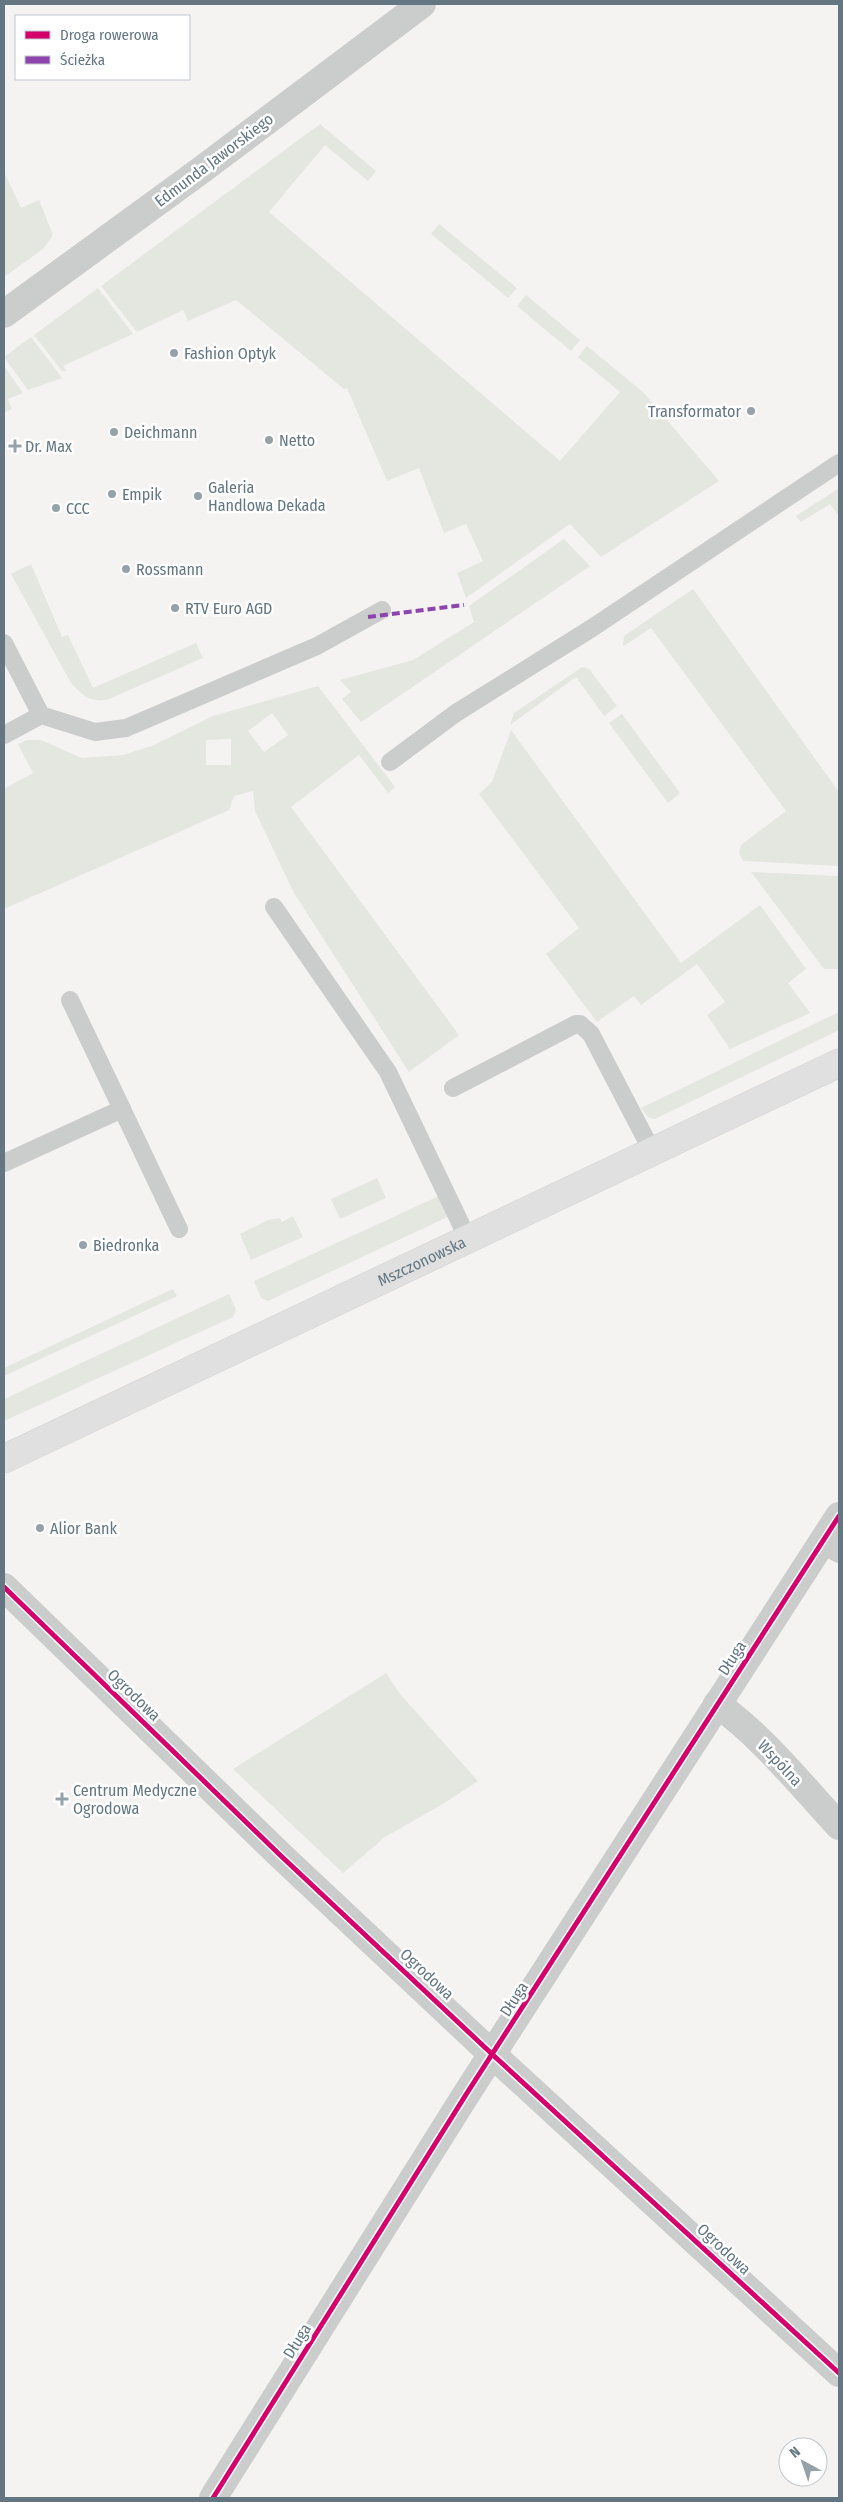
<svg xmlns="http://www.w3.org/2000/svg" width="843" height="2502" font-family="'Fira Sans Condensed',sans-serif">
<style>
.green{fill:#e4e6e0;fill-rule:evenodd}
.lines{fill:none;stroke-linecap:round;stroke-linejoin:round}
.secondary-casing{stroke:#d0d1d2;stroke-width:29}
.lane{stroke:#cbcdcd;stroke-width:18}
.street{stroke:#cbcdcd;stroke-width:28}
.secondary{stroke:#e0e0e0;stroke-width:28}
.quiet{stroke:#8e44ad;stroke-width:4;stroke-dasharray:8 4;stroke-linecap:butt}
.cycleway-casing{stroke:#fff;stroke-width:8}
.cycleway{stroke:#d6006c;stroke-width:5}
.poi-dot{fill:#96a2a9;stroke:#fff;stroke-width:2}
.labels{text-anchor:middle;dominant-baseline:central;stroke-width:5;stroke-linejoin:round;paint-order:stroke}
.street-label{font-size:16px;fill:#637682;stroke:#fff}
.poi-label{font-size:16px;fill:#637682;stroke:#fff;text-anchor:start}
</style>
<rect width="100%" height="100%" fill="#f4f3f2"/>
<g class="green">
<polygon points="320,124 376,171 368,181 325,145 269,212 560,461 620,392 578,357 587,346 643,392 719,481 601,557 570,524 466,598 457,573 483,561 466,524 444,533 419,468 387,481 347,388 344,389 236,300 188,321 183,310 137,332 101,286"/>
<polygon points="4,172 21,208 39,200 53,235 43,249 4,277"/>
<polygon points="439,224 517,288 508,298 431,234"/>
<polygon points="98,288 133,334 63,366 66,371 62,371 34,335"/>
<polygon points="526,295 580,340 571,351 517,306"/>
<polygon points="31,337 62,378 28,390 4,357"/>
<polygon points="4,366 23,393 8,399 12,409 4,413"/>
<polygon points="839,488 839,516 830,504 801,522 796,516"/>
<polygon points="564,539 590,566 361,722 342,699 351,692 340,680 413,660 474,622 469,606"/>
<path d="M31,564l31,73 6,-2 25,53 103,-45 7,15 -94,41c-17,5 -27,-4 -38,-16l-60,-109z"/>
<polygon points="693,589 839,792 839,866 743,861 739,853 741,845 786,811 651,628 624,646 623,645 624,636"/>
<polygon points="582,667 589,669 617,706 604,716 576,677 510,725 514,713"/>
<path d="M318,686l77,101 -7,6 -29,-38 -68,52 168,228 -50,37 -115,-179 -39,-82 -2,-20 -19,5 -5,14 -225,99v-120l29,-16 -15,-29 9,-4h14l41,18 41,-3 31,-10 59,-29zM272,713l16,22 -24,17 -16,-21zM231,739v26h-25v-25z"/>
<polygon points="622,714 680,793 668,803 609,723"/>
<polygon points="511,730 681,963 760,905 806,969 788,983 810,1013 730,1049 707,1015 725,1002 697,964 641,1005 634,996 597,1022 546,954 579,928 479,794 492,782"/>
<polygon points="751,872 839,876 839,969 824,969"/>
<polygon points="839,1012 839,1030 655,1119 649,1118 641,1108"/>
<polygon points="377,1178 386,1198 340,1219 331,1199"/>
<polygon points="439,1196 454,1214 268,1301 261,1298 254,1281"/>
<polygon points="293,1216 303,1237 251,1260 240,1234 268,1220 280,1218 282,1222"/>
<polygon points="173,1289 177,1296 4,1376 4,1368"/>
<polygon points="229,1294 236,1310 233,1317 4,1421 4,1399"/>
<polygon points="386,1673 400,1694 478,1781 443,1804 385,1837 343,1873 233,1769"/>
</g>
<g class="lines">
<g class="secondary-casing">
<g id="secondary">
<path id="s1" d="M4,1459l835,-396"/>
</g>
</g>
<g class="lane">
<polyline points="4,643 41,715 95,732 126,728 317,646 382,610"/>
<polyline points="4,735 41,715"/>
<polyline points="390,762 456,713 592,628 839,463"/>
<polyline points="274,907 388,1072 468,1239"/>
<polyline points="453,1088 576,1024 580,1024 591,1034 653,1153"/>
<polyline points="122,1109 179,1229"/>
<polyline points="4,1163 122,1109 70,1000"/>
<polyline points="821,1545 839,1554"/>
</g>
<g class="street">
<polyline points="4,314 200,171 422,4"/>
<polyline points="4,1587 280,1855 493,2055 839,2373"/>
<path d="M717,1704c47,34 83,80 122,122"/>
<polyline points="213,2498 467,2093 839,1516"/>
</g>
<use href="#secondary" class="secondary"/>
<polyline class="quiet" points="368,617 464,605"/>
<g class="cycleway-casing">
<g id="cycleway">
<polyline points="4,1587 280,1855 493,2055 839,2373"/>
<polyline points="213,2498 467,2093 839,1516"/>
</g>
</g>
<use href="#cycleway" class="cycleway"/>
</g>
<g class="poi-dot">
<circle cx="174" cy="353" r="5"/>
<circle cx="751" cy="411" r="5"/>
<circle cx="114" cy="432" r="5"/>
<circle cx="269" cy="440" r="5"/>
<path d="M12.5 438.5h5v5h5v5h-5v5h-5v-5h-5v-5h5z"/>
<circle cx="112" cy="494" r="5"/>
<circle cx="198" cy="496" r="5"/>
<circle cx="56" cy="508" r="5"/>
<circle cx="126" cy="569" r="5"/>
<circle cx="175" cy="608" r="5"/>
<circle cx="83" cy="1245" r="5"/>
<circle cx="40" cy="1528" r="5"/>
<path d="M59.5 1791.5h5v5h5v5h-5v5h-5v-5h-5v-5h5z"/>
</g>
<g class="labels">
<g class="street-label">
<text transform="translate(214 160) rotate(-37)">Edmunda Jaworskiego</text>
<text stroke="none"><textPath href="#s1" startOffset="462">Mszczonowska</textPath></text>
<text transform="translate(732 1658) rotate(-57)">Długa</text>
<text transform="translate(134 1695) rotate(44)">Ogrodowa</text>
<text transform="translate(780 1763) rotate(47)">Wspólna</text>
<text transform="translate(427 1974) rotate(43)">Ogrodowa</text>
<text transform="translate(514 1999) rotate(-57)">Długa</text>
<text transform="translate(724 2249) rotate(43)">Ogrodowa</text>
<text transform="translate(297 2341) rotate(-58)">Długa</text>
</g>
<g class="poi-label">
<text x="184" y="353">Fashion Optyk</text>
<text x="741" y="411" text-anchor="end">Transformator</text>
<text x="124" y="432">Deichmann</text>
<text x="279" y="440">Netto</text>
<text x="25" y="446">Dr. Max</text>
<text x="208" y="487">Galeria<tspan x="208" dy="18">Handlowa Dekada</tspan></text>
<text x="122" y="494">Empik</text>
<text x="66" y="508">CCC</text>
<text x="136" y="569">Rossmann</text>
<text x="185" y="608">RTV Euro AGD</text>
<text x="93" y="1245">Biedronka</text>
<text x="50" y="1528">Alior Bank</text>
<text x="73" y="1790">Centrum Medyczne<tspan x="73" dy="18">Ogrodowa</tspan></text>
</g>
</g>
<rect width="843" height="2502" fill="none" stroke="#637682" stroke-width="10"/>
<rect x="15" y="15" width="175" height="65" fill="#ffffff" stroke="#c1c8cd"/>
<rect x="25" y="31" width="25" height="8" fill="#d6006c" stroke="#c1c8cd"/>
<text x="60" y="40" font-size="15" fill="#637682">Droga rowerowa</text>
<rect x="25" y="56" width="25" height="8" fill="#8e44ad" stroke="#c1c8cd"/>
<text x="60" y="65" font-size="15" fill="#637682">Ścieżka</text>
<g transform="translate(803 2462) rotate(320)"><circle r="24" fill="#ffffff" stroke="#c1c8cd"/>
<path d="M0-4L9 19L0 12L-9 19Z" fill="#96a2a9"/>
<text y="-8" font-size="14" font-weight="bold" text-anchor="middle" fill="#637682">N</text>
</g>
</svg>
